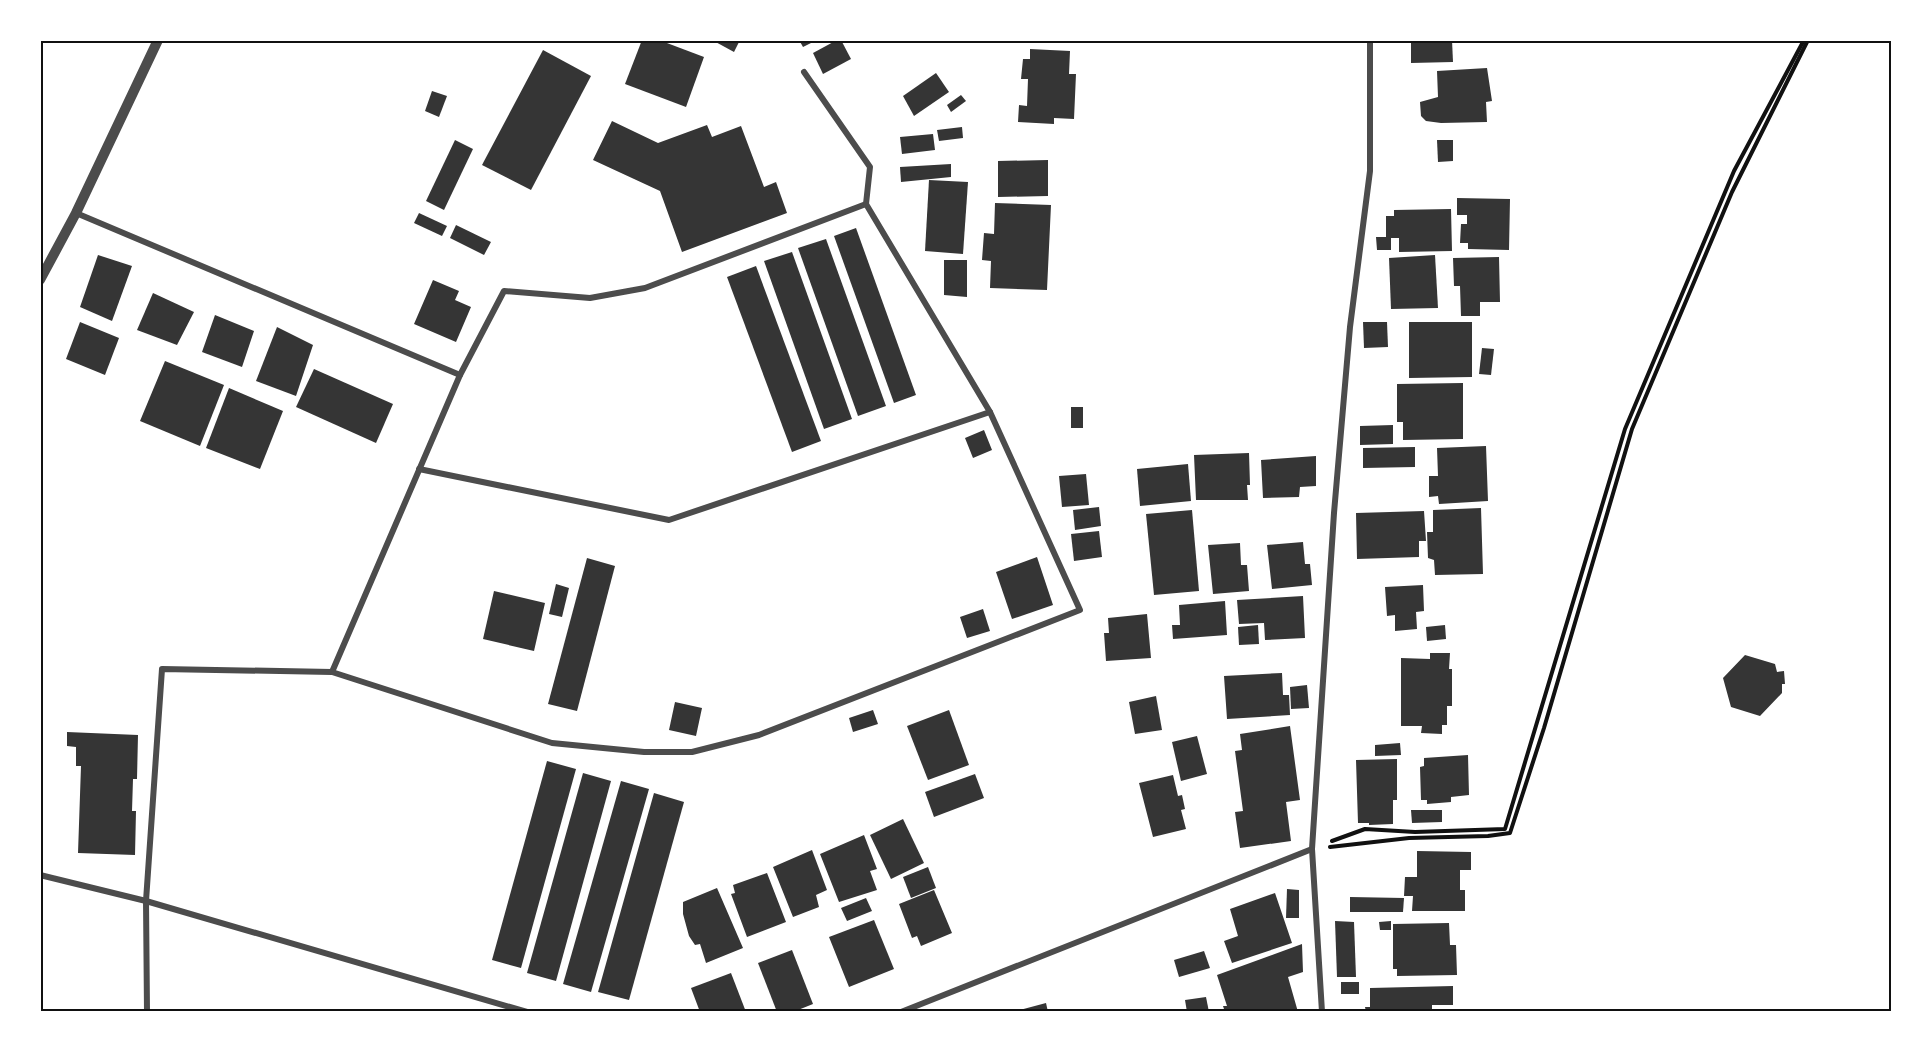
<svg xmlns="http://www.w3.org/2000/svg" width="1932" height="1052" font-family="'Varela Round',sans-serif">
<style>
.building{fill:#353535}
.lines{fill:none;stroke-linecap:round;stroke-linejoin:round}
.path{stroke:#111;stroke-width:4}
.minor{stroke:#4c4c4c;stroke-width:6}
.tertiary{stroke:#4c4c4c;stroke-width:10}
.neatline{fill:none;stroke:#111;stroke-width:2}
</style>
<rect width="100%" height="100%" fill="#fff"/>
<g class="building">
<polygon points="642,40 659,40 704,57 686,107 625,84"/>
<polygon points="712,40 740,40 734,52"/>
<polygon points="799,40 817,40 803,47"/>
<polygon points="837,40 841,40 851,59 823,74 813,53"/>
<polygon points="1411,40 1452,40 1453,62 1411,63"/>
<polygon points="1030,49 1070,51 1069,74 1076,74 1074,119 1054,118 1054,124 1018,122 1019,105 1027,106 1028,79 1021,79 1023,59 1030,59"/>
<polygon points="543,50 591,76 531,190 482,165"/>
<polygon points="1487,68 1492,101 1486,102 1487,122 1441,123 1426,121 1421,116 1420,102 1438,97 1437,71"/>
<polygon points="936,73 949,92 914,116 903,96"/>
<polygon points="432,91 447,96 439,117 425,111"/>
<polygon points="961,95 966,101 951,112 947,105"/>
<polygon points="612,121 658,143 707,125 712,137 741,126 764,187 776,182 787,213 682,252 660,191 593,160"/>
<polygon points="962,127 963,138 939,141 937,130"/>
<polygon points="933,134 935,150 902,154 900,137"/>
<polygon points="455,140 473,149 444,210 426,201"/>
<polygon points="1437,140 1453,140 1453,161 1438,162"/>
<polygon points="1048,160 1048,196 998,197 998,161"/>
<polygon points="951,164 951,177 901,182 900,167"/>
<polygon points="929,180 968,182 963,254 925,251"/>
<polygon points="1457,198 1510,199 1509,250 1468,249 1468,243 1460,243 1461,224 1467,224 1467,215 1457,215"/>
<polygon points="995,203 1051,205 1047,290 990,288 991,261 982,260 984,233 994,234"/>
<polygon points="1451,209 1452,251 1399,252 1399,238 1391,238 1391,250 1377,250 1376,237 1386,237 1386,216 1394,216 1394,210"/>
<polygon points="419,213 447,226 442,236 414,223"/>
<polygon points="456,225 491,242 484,255 450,238"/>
<polygon points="856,228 916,395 894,403 834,236"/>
<polygon points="826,239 886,406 858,416 798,248"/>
<polygon points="792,252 852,419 824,429 764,261"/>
<polygon points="98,255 132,266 112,321 80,307"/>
<polygon points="1435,255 1438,308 1391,309 1389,258"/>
<polygon points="1499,257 1500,302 1480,302 1480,316 1461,316 1460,286 1454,286 1453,258"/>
<polygon points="944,260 967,260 967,297 944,295"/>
<polygon points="756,266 821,441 792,452 727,277"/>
<polygon points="433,280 459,291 455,300 471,307 456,342 414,324"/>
<polygon points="153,293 194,312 177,345 137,330"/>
<polygon points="215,315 254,331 242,367 202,352"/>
<polygon points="80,322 119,338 105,375 66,359"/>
<polygon points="1363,322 1387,322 1388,347 1364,348"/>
<polygon points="1409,322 1472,322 1472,377 1409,378"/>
<polygon points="277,327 313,345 296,396 256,381"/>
<polygon points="1482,348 1494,349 1491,375 1479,374"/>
<polygon points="165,361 224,385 200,446 140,421"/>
<polygon points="314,369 393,404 376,443 296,407"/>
<polygon points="1463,383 1463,439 1403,440 1403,422 1397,422 1397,384"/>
<polygon points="229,388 283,411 260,469 206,448"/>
<rect x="1071" y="407" width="12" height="21"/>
<polygon points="1393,425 1393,444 1360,445 1360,426"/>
<polygon points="984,430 992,450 973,458 965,438"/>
<polygon points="1486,446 1488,501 1439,504 1438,496 1429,497 1429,476 1438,476 1437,448"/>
<polygon points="1415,447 1415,467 1363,468 1363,448"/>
<polygon points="1249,453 1250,485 1247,485 1248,500 1196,500 1194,455"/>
<polygon points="1316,456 1316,486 1300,487 1299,497 1263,498 1261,460"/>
<polygon points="1188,464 1191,501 1140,506 1137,469"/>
<polygon points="1086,474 1089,505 1062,507 1059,476"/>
<polygon points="1099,507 1101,526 1075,530 1073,510"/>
<polygon points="1481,508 1483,574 1435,575 1434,560 1428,558 1427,532 1433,532 1433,510"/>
<polygon points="1192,510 1199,591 1154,595 1146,514"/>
<polygon points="1424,511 1426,541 1419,541 1419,557 1357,559 1356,513"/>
<polygon points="1099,531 1102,557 1074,561 1071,534"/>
<polygon points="1303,542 1305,564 1310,564 1312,585 1272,589 1267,545"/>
<polygon points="1240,543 1241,565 1247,565 1249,591 1213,594 1208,545"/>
<polygon points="1037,557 1053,605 1012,619 996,572"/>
<polygon points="587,558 615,566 577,711 548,704"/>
<polygon points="556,584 569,588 562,617 549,614"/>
<polygon points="1423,585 1424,611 1416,612 1417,629 1395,631 1395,615 1387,616 1385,587"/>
<polygon points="494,591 545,603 534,651 483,639"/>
<polygon points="1303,596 1305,638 1265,640 1264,623 1239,624 1237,600"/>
<polygon points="1225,601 1227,635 1173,639 1172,625 1180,625 1179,605"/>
<polygon points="983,609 990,631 967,638 960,617"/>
<polygon points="1147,614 1151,658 1106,661 1104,633 1109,633 1108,618"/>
<polygon points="1258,625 1259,644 1239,645 1238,627"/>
<polygon points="1445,625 1446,639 1427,641 1426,627"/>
<polygon points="1430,653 1450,653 1449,669 1452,669 1452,706 1447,706 1447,725 1442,725 1442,734 1421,733 1422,726 1401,726 1401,658 1430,659"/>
<polygon points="1745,655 1775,664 1777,672 1784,671 1785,684 1782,684 1782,693 1760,716 1731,707 1723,678"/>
<polygon points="1282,673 1283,695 1289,695 1290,715 1227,719 1224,676"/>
<polygon points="1307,685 1309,708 1291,709 1290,687"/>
<polygon points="1156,696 1162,730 1135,734 1129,702"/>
<polygon points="675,702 702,708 696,736 669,730"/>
<polygon points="873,710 878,724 853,732 849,718"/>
<polygon points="949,710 969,765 928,780 907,726"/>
<polygon points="1290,726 1300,800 1286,802 1291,841 1240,848 1235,812 1243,811 1235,751 1242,750 1240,734"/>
<polygon points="67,732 138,735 137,779 133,779 132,811 136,811 135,855 78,853 81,766 76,766 76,747 67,746"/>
<polygon points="1197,736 1207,774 1181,781 1172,742"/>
<polygon points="1400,743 1401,755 1375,756 1375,745"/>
<polygon points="1468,755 1469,795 1451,797 1451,802 1427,804 1427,800 1421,800 1420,767 1424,766 1424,758"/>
<polygon points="1397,759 1397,800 1393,800 1393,824 1369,825 1369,823 1358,823 1356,760"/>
<polygon points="547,761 576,769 521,968 492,960"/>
<polygon points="583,773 611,781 556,981 527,973"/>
<polygon points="975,774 984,798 934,817 925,792"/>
<polygon points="1173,775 1178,796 1182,795 1185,809 1181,810 1186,829 1153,837 1139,783"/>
<polygon points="621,781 649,789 591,992 563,984"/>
<polygon points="654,793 684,802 629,1000 598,992"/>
<polygon points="1411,810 1442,810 1442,822 1412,823"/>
<polygon points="903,819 924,863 891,879 870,835"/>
<polygon points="864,835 877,869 870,871 877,890 839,902 820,854"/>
<polygon points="812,850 827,890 816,895 819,907 793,917 773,867"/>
<polygon points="1417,851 1471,852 1471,870 1460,870 1460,890 1465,890 1465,911 1412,911 1413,896 1404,896 1405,877 1417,877"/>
<polygon points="928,867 936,888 911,898 903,877"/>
<polygon points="767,873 786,922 747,937 731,894 735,893 733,885"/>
<polygon points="717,888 743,948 706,963 700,944 695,945 689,936 683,914 683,902"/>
<polygon points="1287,889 1299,890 1299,918 1286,918"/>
<polygon points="934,890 952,933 921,946 917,936 912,938 899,904"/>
<polygon points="1275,893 1292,943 1232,963 1224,941 1238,936 1230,909"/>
<polygon points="1350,897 1404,898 1403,912 1350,912"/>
<polygon points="866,898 872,911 847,921 841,908"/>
<polygon points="874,920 894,969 849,987 829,937"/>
<polygon points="1335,921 1354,922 1356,977 1337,977"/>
<polygon points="1391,921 1391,930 1380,930 1379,922"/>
<polygon points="1449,923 1450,945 1456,945 1457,975 1397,976 1397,969 1393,969 1393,924"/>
<polygon points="1302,944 1303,972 1288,977 1298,1012 1225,1012 1223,1006 1227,1006 1217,975"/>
<polygon points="792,950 813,1004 793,1012 777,1012 758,963"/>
<polygon points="1204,951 1210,968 1179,977 1174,960"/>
<polygon points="731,973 746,1012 700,1012 691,988"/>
<rect x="1341" y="982" width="18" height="12"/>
<polygon points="1453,986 1453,1005 1432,1005 1432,1012 1366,1012 1365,1007 1370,1007 1370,988"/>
<polygon points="1206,997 1209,1012 1187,1012 1185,1000"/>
<polygon points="1046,1003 1048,1012 1017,1012 1016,1011"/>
</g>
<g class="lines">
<g class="path">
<polyline points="1332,841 1365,829 1415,832 1505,829 1625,429 1734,171 1804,40"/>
<polyline points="1330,847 1409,838 1488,836 1510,833 1544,728 1632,429 1732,192 1808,40"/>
</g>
<g class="minor">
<polyline points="76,213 460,375"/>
<polyline points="419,469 669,520 990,412"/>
<polyline points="332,672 460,375 504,291 590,298 645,288 866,204"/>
<polyline points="40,875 146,901 527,1012"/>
<polyline points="147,1012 146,901 162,669 332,672 552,743 644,752 692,752 759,735 1080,610 990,412 866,204 870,167 804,72"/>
<polyline points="901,1012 1312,849"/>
<polyline points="1322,1012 1312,849 1334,513 1350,327 1370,171 1370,40"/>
</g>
<polyline class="tertiary" points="40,280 76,213 158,40"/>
</g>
<rect width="1932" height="1052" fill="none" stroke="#ffffff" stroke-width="84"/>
<rect x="42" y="42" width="1848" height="968" class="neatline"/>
</svg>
